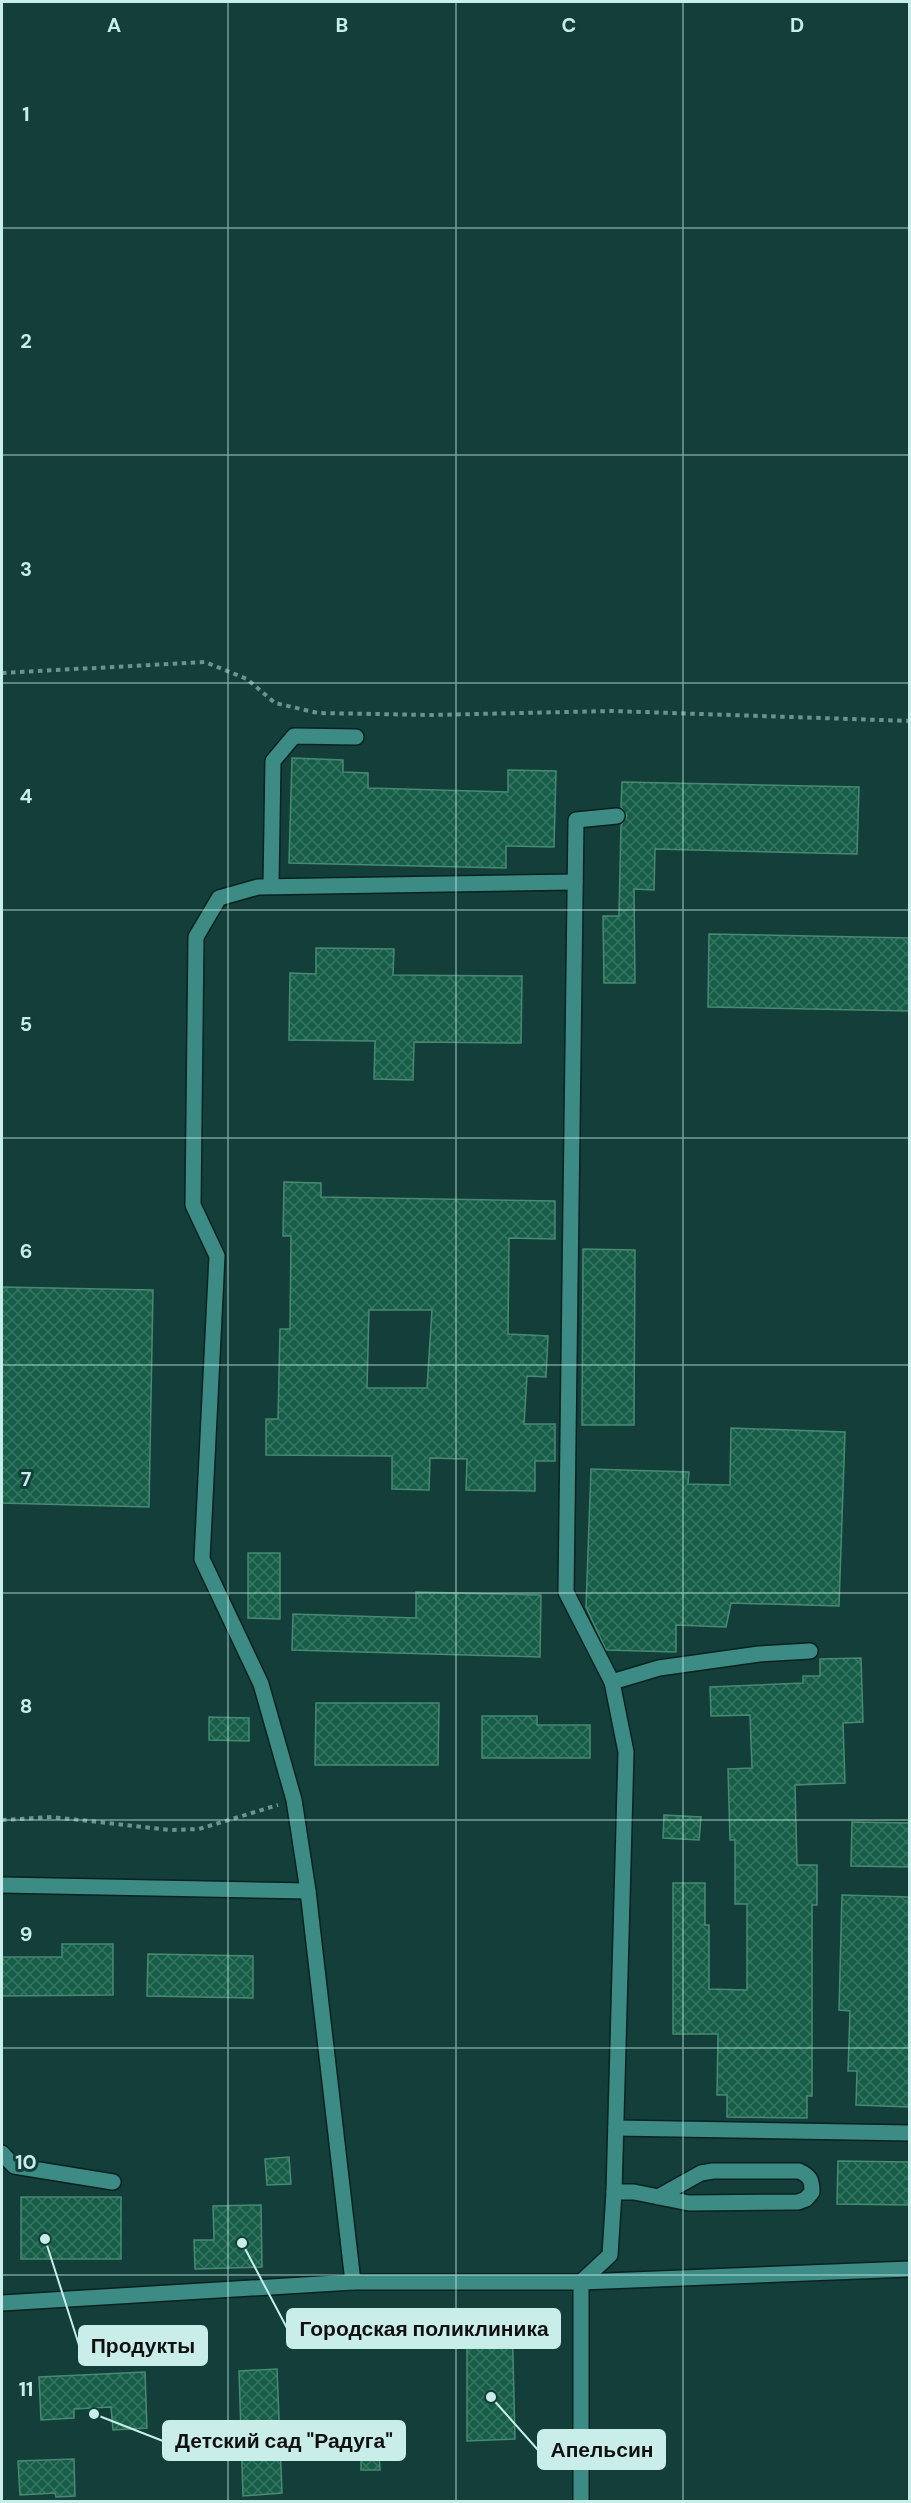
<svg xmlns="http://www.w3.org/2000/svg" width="911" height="2503" font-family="'DM Sans',sans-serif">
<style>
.building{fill:url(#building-cross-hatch);stroke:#478a71;stroke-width:1.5;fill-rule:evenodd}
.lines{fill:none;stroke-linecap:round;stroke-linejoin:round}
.minor-casing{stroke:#092220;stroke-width:18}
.path{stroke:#6b938f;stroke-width:4;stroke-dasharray:4.5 4.5;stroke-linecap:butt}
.minor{stroke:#3c8b85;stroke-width:15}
.grid{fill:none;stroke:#c9eeea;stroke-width:1.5;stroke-opacity:0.55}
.grid-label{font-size:20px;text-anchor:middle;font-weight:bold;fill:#c9eeea;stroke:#133e3a;stroke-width:6;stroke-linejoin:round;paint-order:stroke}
.leader{fill:none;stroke:#c9eeea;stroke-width:2}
.callout-dot{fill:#c9eeea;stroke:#133e3a;stroke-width:2}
.callout{fill:#c9eeea;stroke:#c9eeea;stroke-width:2}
.callout-label{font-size:21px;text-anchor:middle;font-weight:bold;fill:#111}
</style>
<defs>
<pattern id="building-cross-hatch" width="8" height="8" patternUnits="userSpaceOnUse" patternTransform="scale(1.5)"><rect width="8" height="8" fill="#175e48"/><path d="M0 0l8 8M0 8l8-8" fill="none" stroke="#377563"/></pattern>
</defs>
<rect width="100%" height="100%" fill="#133e3a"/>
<g class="building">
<polygon points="292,758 343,760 343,772 368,773 368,788 508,792 508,770 556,771 554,847 506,846 506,868 289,863"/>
<polygon points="622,782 859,787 857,854 655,849 654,890 634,889 635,983 604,983 603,916 619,916 621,825 627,816 621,807"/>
<polygon points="709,934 909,938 909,1011 708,1007"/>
<polygon points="316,948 394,949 393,975 522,976 521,1043 414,1042 413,1080 374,1079 375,1041 289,1040 290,973 316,974"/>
<path d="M284,1182l37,1v14l234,4v38l-46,-1 -1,96 40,2 -2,41 -19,-1 -3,48h31v37h-20v30l-69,-1 1,-31 -37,-1 -1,32 -37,-1v-33l-126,-1v-36h12l2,-90h10l1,-93h-8zM369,1310h63l-5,78h-60z"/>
<polygon points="583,1249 635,1250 634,1425 582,1425"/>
<polygon points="2,1287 153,1290 149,1507 2,1503"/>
<polygon points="731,1428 845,1432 839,1606 731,1603 726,1627 676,1625 676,1652 606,1650 586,1607 591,1469 689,1472 688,1484 730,1485"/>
<polygon points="248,1553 280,1553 280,1619 248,1618"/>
<polygon points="416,1592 541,1595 540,1657 292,1650 293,1614 416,1618"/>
<polygon points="861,1658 863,1722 843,1723 845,1783 795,1785 797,1865 817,1865 817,1905 812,1905 812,2096 807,2096 807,2118 727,2117 727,2095 717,2095 718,2034 673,2034 673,1883 705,1883 705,1925 709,1925 709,1989 747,1990 747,1904 735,1904 735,1840 730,1840 728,1769 752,1768 750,1715 711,1716 710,1687 803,1683 803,1676 820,1676 820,1659"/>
<polygon points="316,1703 439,1703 438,1765 315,1765"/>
<polygon points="482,1716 537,1716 537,1725 590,1725 590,1758 482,1758"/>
<polygon points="209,1717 249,1718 249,1741 209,1740"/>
<polygon points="664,1815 701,1817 699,1840 663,1838"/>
<polygon points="852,1822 909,1823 909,1867 851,1866"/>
<polygon points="842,1895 909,1897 909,2107 856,2105 857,2071 848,2071 850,2011 839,2010"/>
<polygon points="62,1944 113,1944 113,1995 2,1996 2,1957 62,1957"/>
<polygon points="148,1954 253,1956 253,1998 147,1996"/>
<polygon points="289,2157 291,2184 267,2185 265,2159"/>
<polygon points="838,2161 909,2162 909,2205 837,2204"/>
<rect x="21" y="2197" width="100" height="62"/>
<polygon points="261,2205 262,2267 195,2269 194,2240 214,2240 213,2206"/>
<polygon points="455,2314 512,2315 515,2439 467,2441 467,2343 455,2343"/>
<polygon points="277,2369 282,2493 243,2496 239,2371"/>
<polygon points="145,2372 147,2428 113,2430 111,2407 74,2409 74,2418 41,2420 39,2377"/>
<polygon points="361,2451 379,2451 380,2470 361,2470"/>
<polygon points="74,2459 75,2496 56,2497 55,2493 20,2495 18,2461"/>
</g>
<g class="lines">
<g class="minor-casing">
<g id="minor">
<polyline points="271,886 273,761 294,736 356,737"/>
<polyline points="612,1682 659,1668 759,1654 810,1651"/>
<polyline points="2,1885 308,1891"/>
<polyline points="616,2128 910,2133"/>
<polyline points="2,2153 14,2166 113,2182"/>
<path d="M614,2192h20l55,11 109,-1 8,-3 6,-7c0,-12 -2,-16 -13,-21h-86l-12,2 -43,24"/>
<polyline points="353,2282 308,1891 294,1800 261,1684 202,1559 217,1256 193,1205 196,937 219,898 258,887 575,882"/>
<polyline points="2,2303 353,2282 581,2282 910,2269"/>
<polyline points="581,2502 581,2282 610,2255 614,2192 626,1752 612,1682 566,1592 576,820 617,816"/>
</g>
</g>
<g class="path">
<polyline points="2,673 205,662 247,679 275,703 318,713 431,715 612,711 910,721"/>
<polyline points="2,1820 52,1817 171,1830 199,1829 278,1805"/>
</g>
<use href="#minor" class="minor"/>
</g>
<path class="grid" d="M228,2v2500M456,2v2500M683,2v2500M2,228h908M2,455h908M2,683h908M2,910h908M2,1138h908M2,1365h908M2,1593h908M2,1820h908M2,2048h908M2,2275h908"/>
<g class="grid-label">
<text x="114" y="32">A</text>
<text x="342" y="32">B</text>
<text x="569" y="32">C</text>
<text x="797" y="32">D</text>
<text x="26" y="121">1</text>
<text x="26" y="348">2</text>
<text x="26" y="576">3</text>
<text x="26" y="803">4</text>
<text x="26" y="1031">5</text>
<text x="26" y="1258">6</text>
<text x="26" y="1486">7</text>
<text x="26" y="1713">8</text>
<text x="26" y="1941">9</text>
<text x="26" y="2169">10</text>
<text x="26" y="2396">11</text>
</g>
<path class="leader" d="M242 2243L287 2328M45 2239L79 2345M94 2414L163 2441M491 2397L538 2450"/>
<g class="callout-dot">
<circle cx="242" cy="2243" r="6"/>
<circle cx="45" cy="2239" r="6"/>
<circle cx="94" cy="2414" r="6"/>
<circle cx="491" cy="2397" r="6"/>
</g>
<g class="callout">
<rect x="287" y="2309" width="273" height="39" rx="6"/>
<rect x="79" y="2326" width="128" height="39" rx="6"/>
<rect x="163" y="2421" width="242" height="39" rx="6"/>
<rect x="538" y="2430" width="127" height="39" rx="6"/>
</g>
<g class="callout-label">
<text x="424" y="2336">Городская поликлиника</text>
<text x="143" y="2353">Продукты</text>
<text x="284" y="2448">Детский сад "Радуга"</text>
<text x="602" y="2457">Апельсин</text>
</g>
<rect width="911" height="2503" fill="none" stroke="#c9eeea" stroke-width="6"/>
</svg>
